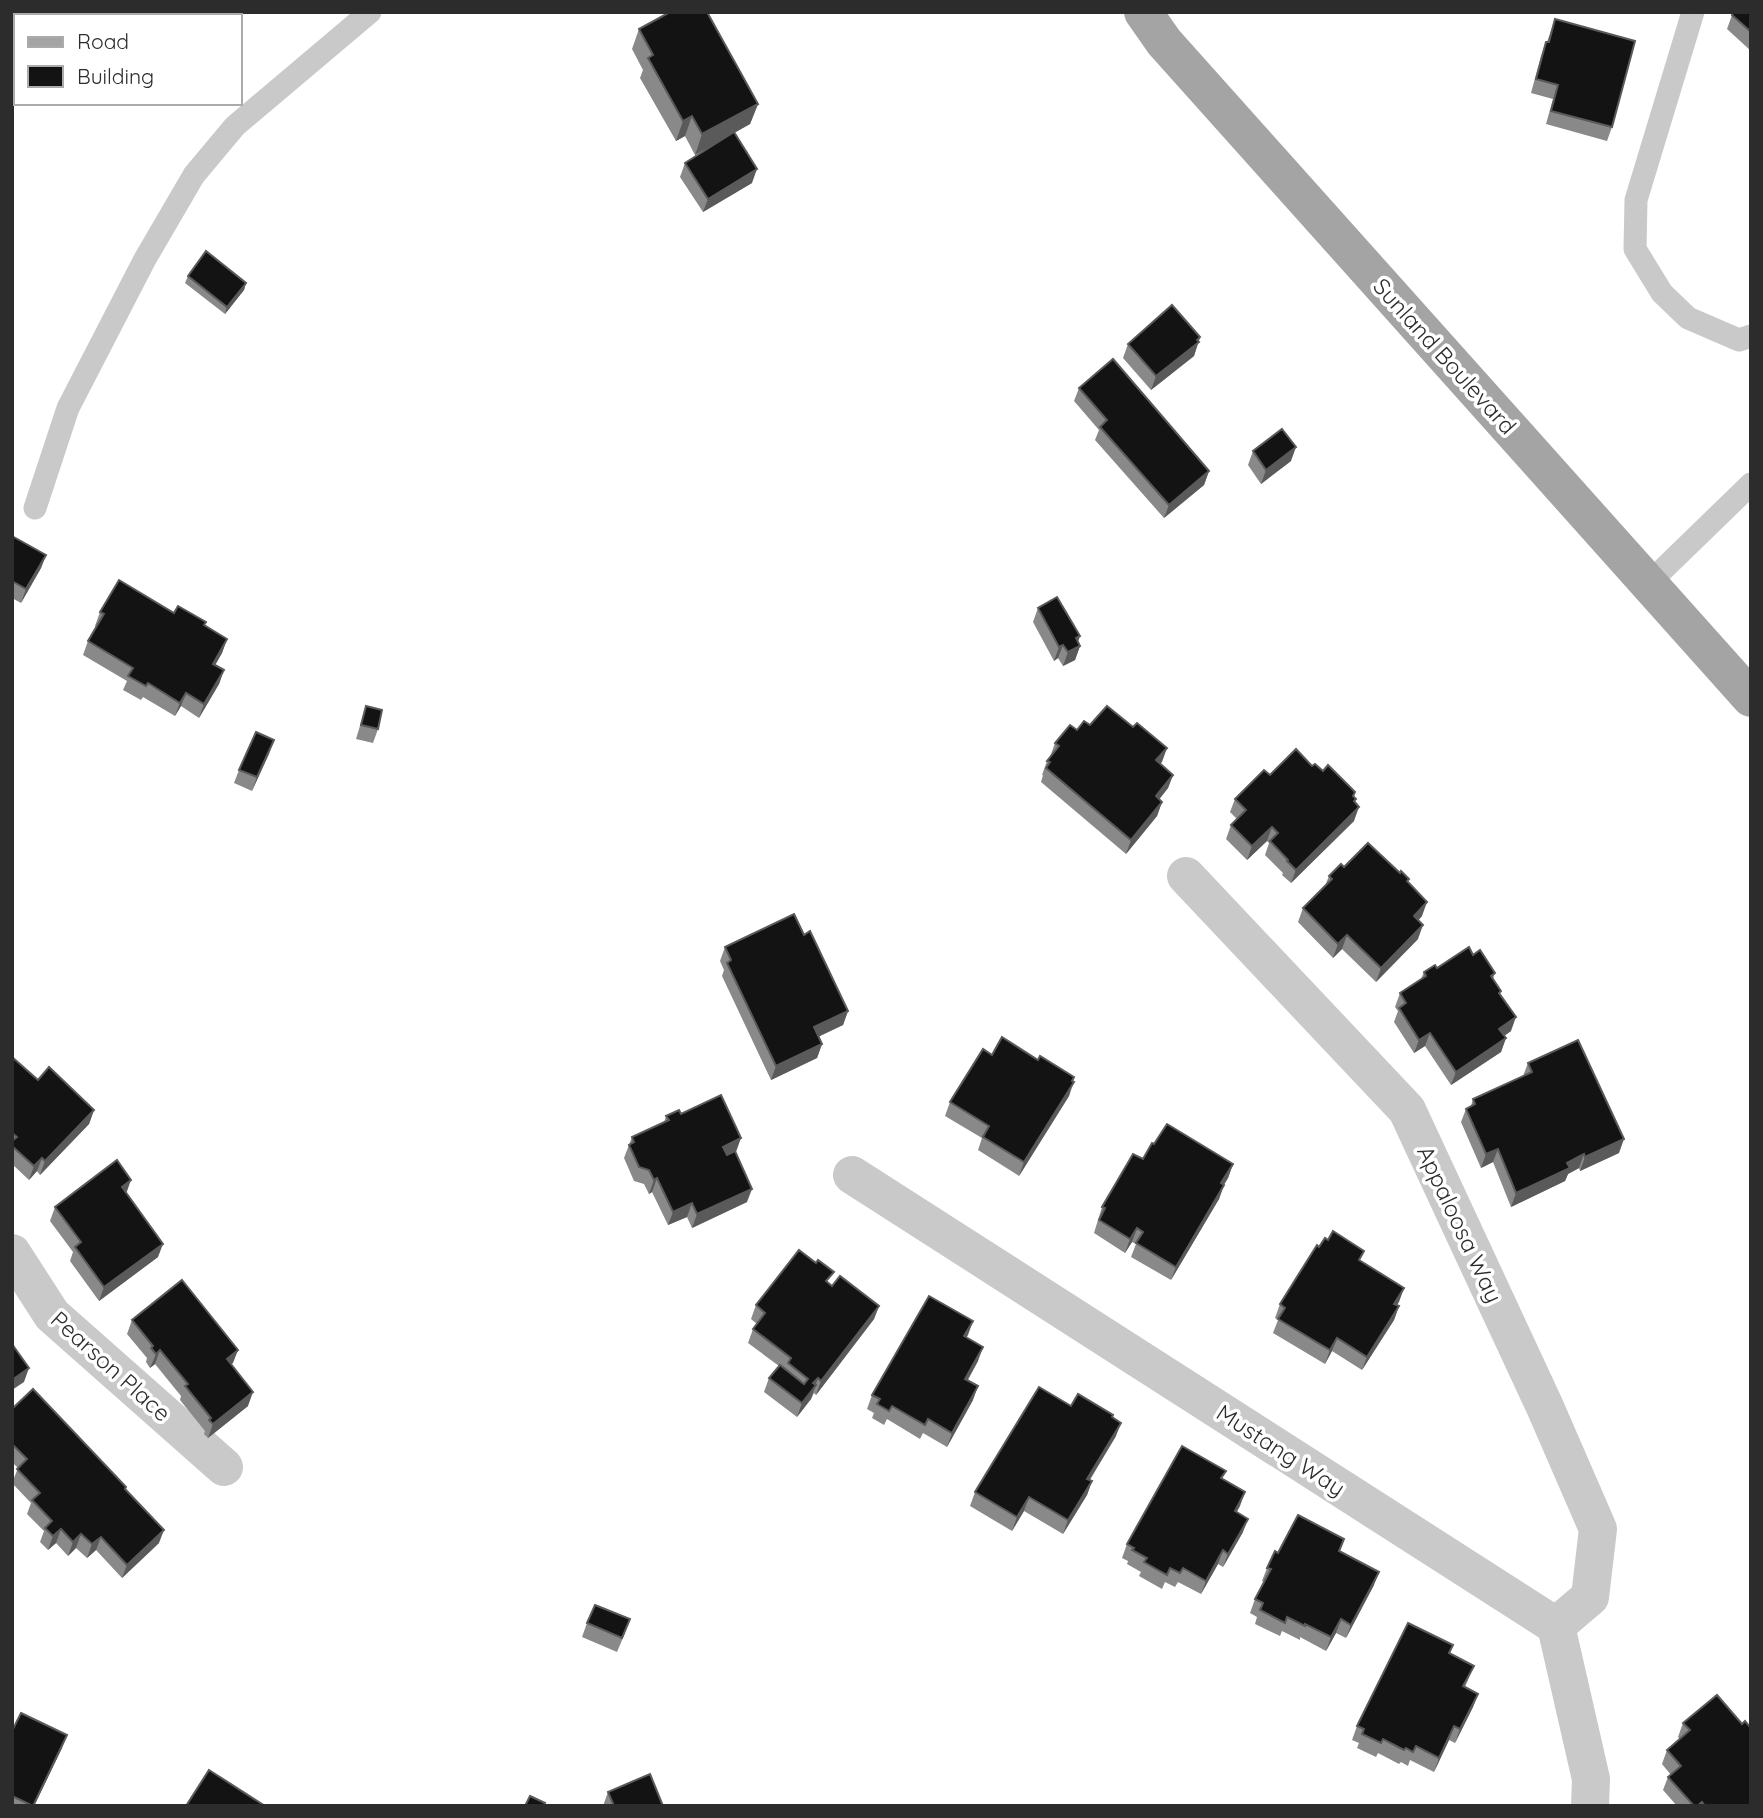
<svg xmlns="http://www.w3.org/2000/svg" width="1763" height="1818" font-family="Quicksand,sans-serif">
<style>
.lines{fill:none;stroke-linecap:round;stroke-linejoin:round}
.service{stroke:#c9c9c9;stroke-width:23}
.minor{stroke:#c9c9c9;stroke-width:38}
.primary{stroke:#a4a4a4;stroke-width:38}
.wall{fill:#898989}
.shaded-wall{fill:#5a5a5a}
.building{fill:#131313;stroke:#5a5a5a;stroke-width:2}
.labels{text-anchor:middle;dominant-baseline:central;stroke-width:7;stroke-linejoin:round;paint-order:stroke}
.street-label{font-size:23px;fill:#2c2c2c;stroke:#fff}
</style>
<rect width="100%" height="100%" fill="#fff"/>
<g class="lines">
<g class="service">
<polyline points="1693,12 1636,200 1635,249 1662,293 1688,318 1739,340 1751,336"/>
<polyline points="35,508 68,408 145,259 194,175 235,126 370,12"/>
<polyline points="1649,583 1751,484"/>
</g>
<g class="minor">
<polyline points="1186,876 1407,1110 1545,1407 1598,1529 1590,1597 1556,1626"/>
<polyline points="852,1175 1556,1626 1591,1779 1590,1806"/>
<polyline points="12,1253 52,1315 224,1467"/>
</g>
<polyline class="primary" points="1143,12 1164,42 1751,698"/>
</g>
<g class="wall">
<polygon points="1751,12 1751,51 1727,29 1732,15"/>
<polygon points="1555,19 1612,127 1607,141 1546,124 1553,99 1531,93 1541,56 1546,42 1547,42"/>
<polygon points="639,29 758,104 750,124 734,133 752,183 703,212 680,177 685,163 722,140 695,155 685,136 676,141 640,78 643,70 632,49"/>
<polygon points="188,276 246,283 244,290 225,314 185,283"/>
<polygon points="1200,337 1194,356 1151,390 1123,358 1128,344"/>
<polygon points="1079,388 1209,471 1204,485 1164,518 1095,440 1099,430 1074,401"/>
<polygon points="1253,451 1291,461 1261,484 1248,465"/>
<polygon points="12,536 46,555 41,568 21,603 12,598"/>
<polygon points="1038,608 1080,636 1078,641 1080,646 1075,660 1063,666 1058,658 1054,661 1033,622"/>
<polygon points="100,612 174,613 206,622 205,625 227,639 222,653 215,665 224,670 219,684 199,718 181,706 175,716 143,697 141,700 123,690 127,681 83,655 88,641 96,627 95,626"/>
<polygon points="366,706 378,729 373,743 356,739"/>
<polygon points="1090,725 1133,727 1167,748 1160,764 1173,775 1168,788 1159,799 1162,802 1157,816 1126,854 1041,782 1043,775 1042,775 1047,761 1050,757 1055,743 1077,730"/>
<polygon points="274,740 252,791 234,783 239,770"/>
<polygon points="1312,766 1323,771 1355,792 1354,797 1355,803 1354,821 1291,883 1282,875 1283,873 1265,855 1269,843 1267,841 1247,860 1226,839 1231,825 1237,819 1230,812 1235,799 1270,775"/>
<polygon points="1344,867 1400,873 1408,882 1422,916 1418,921 1418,939 1376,982 1342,949 1333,958 1298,922 1303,908 1325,886 1329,876"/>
<polygon points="804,935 848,1011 843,1025 818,1037 822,1044 817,1058 771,1080 722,976 724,970 720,961 725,947"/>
<polygon points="1473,955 1495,973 1493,979 1500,994 1511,1031 1504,1036 1506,1038 1501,1052 1451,1085 1425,1046 1414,1053 1394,1022 1398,1011 1395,1007 1400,993 1421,979 1424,972"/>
<polygon points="992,1055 1074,1082 1069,1096 1019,1176 978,1150 982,1138 945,1116 950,1102"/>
<polygon points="12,1057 38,1080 94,1110 89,1124 40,1175 37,1171 29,1180 12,1164"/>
<polygon points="1528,1063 1619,1153 1580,1171 1579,1168 1568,1174 1565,1181 1511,1207 1493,1162 1481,1168 1461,1122 1466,1109 1471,1106 1473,1099 1523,1076"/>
<polygon points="681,1114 736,1152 747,1202 692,1228 687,1217 668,1225 652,1192 649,1194 644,1184 634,1181 624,1158 632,1137 664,1123 666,1116"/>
<polygon points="1154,1144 1233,1164 1228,1178 1224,1185 1219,1199 1171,1280 1131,1257 1136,1244 1132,1242 1125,1253 1094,1233 1102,1207"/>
<polygon points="126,1193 158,1257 99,1301 70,1261 73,1252 50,1221 55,1207"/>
<polygon points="1319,1247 1361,1261 1404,1288 1397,1305 1399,1306 1394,1320 1362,1370 1332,1351 1325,1364 1273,1333 1278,1320 1275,1318 1280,1304"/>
<polygon points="829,1284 879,1306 874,1319 816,1395 814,1393 811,1399 797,1417 764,1392 769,1378 779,1366 748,1343 753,1329 757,1324 751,1319 756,1305"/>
<polygon points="132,1320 238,1350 231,1365 248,1406 208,1438 204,1434 205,1431 180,1400 181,1396 155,1364 150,1368 146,1362 147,1358 127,1334"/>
<polygon points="973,1321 966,1337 978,1361 968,1380 973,1400 947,1447 923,1433 920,1439 887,1419 884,1425 872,1418 874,1413 867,1409 872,1395"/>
<polygon points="1071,1406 1112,1417 1116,1436 1090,1480 1092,1481 1087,1495 1063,1534 1024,1511 1012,1531 970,1506 975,1492"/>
<polygon points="12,1409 126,1487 125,1489 159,1543 122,1578 96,1550 87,1558 76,1548 68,1556 56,1543 48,1550 40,1542 44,1531 27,1514 31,1503 12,1483 18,1468 12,1462"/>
<polygon points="1226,1471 1222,1479 1245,1492 1236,1512 1243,1532 1223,1567 1218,1564 1201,1594 1178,1582 1175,1587 1165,1582 1162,1589 1139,1576 1141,1572 1127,1564 1128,1561 1122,1558 1127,1544"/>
<polygon points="1344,1539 1340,1551 1374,1585 1346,1638 1336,1633 1326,1651 1300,1637 1300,1640 1282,1631 1280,1636 1255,1624 1257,1617 1250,1613 1255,1599 1264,1582 1262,1581 1267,1568 1278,1553"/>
<polygon points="587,1623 625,1633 617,1652 582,1637"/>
<polygon points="1450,1654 1474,1666 1465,1687 1478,1694 1473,1707 1455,1743 1449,1740 1434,1772 1410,1760 1408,1766 1401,1762 1399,1764 1378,1753 1376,1757 1357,1748 1359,1743 1352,1740 1357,1726"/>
<polygon points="1683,1723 1742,1724 1751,1806 1677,1806 1663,1790 1668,1777 1671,1775 1662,1764 1667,1750 1680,1739 1678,1737"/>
<polygon points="12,1731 62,1748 34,1806 12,1806"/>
<polygon points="608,1792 663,1806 603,1806"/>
</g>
<g class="shaded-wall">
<polygon points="758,104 750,124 695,155 702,134"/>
<polygon points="692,116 685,136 676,141 683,121"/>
<polygon points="757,169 752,183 703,212 708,199"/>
<polygon points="246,283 244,290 225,314 227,307"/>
<polygon points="1200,337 1194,356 1151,390 1156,376"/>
<polygon points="1296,447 1291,461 1261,484 1266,470"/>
<polygon points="1209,471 1204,485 1164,518 1169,505"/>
<polygon points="46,555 41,568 21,603 26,589"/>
<polygon points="1080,636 1075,649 1080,646 1075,660 1063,666 1068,652 1076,638"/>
<polygon points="227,639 222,653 208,678 213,664"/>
<polygon points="1063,645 1058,658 1054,661 1059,647"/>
<polygon points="224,670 219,684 199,718 204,704"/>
<polygon points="186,693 181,706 175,716 180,703"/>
<polygon points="274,740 269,754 252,791 257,777"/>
<polygon points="1167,748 1162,762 1151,774 1156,760"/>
<polygon points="1173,775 1168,788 1151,810 1156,796"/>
<polygon points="1162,802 1157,816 1126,854 1131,840"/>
<polygon points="1359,807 1354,821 1291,883 1296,870"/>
<polygon points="1272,827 1267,841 1247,860 1252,846"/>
<polygon points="1427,902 1422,916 1409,930 1414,916"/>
<polygon points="1423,925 1418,939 1376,982 1381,968"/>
<polygon points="1347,935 1342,949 1333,958 1338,944"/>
<polygon points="848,1011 843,1025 809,1041 814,1027"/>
<polygon points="1516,1017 1511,1031 1494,1043 1499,1029"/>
<polygon points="1430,1033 1425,1046 1414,1053 1419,1040"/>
<polygon points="1506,1038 1501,1052 1451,1085 1456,1072"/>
<polygon points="822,1044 817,1058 771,1080 776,1066"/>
<polygon points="1074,1077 1069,1096 1019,1176 1024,1162"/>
<polygon points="94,1110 89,1124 40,1175 45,1161"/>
<polygon points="741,1138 736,1152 718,1161 723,1147"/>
<polygon points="1624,1139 1619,1153 1580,1171 1585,1157"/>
<polygon points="1498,1149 1493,1162 1481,1168 1486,1154"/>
<polygon points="1584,1154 1579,1168 1568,1174 1565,1181 1511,1207 1516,1193 1567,1163"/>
<polygon points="42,1158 37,1171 29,1180 34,1166"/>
<polygon points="1233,1164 1228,1178 1216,1197 1221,1183"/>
<polygon points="657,1178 652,1192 649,1194 654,1180"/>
<polygon points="131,1180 126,1194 122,1187"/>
<polygon points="1224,1185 1219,1199 1171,1280 1176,1267"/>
<polygon points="752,1189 747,1202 692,1228 697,1214"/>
<polygon points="692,1203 687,1217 668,1225 673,1212"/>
<polygon points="1137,1228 1132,1242 1125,1253 1130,1239"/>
<polygon points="163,1244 158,1257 99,1301 104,1287"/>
<polygon points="1404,1288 1399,1302 1389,1317 1394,1304"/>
<polygon points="879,1306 874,1319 816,1395 821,1381"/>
<polygon points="1399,1306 1394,1320 1362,1370 1367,1357"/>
<polygon points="973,1321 968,1335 959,1350 964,1336"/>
<polygon points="1337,1338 1332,1351 1325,1364 1330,1350"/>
<polygon points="983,1347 978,1361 960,1393 965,1379"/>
<polygon points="160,1350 155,1364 150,1368 156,1354"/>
<polygon points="238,1350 233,1363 222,1373 227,1359"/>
<polygon points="29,1368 24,1382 12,1390 12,1380"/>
<polygon points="818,1378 811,1399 797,1417 802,1403 813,1383"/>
<polygon points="978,1386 973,1400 947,1447 952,1433"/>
<polygon points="253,1392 248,1406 208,1438 213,1424"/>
<polygon points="1121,1423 1116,1436 1082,1492 1087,1479"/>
<polygon points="1092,1481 1087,1495 1063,1534 1068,1520"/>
<polygon points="1245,1492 1240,1506 1230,1525 1235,1511"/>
<polygon points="1029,1497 1024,1511 1012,1531 1017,1517"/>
<polygon points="1248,1519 1243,1532 1223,1567 1228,1554"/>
<polygon points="61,1529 56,1543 48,1550 53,1536"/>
<polygon points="164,1530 159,1543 122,1578 127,1565"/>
<polygon points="81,1534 76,1548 68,1556 73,1542"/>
<polygon points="101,1537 96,1550 87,1558 92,1544"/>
<polygon points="1223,1550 1218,1564 1201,1594 1206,1581"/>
<polygon points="1379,1572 1374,1585 1346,1638 1351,1625"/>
<polygon points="1341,1619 1336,1633 1326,1651 1331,1637"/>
<polygon points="1478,1694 1473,1707 1455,1743 1460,1729"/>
<polygon points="1454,1726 1449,1740 1434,1772 1439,1758"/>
<polygon points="67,1735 62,1748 34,1806 33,1806"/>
</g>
<g class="building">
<polygon points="670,12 707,12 758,104 702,134 692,116 683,121 648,58 653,55 639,29"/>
<polygon points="1734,12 1751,12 1751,32 1732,15"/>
<polygon points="1555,19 1635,41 1612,127 1551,111 1558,85 1536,79 1546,42 1549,42"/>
<polygon points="734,132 757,169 708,199 685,163"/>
<polygon points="206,251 246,283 227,307 188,276"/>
<polygon points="1172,305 1200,337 1197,340 1199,342 1156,376 1128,344"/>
<polygon points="1113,359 1209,471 1169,505 1100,427 1107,420 1079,388"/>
<polygon points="1282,429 1296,447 1266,470 1253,451"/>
<polygon points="12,536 46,555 26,589 12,581"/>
<polygon points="119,580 174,613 178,606 206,622 204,625 227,639 213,664 224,670 204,704 186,693 180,703 148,683 146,686 128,676 133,668 88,641 104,614 100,612"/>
<polygon points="1057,597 1080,636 1076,638 1080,646 1068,652 1063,645 1059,647 1038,608"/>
<polygon points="366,706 382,710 378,729 361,725"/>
<polygon points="1107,706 1133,727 1137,723 1167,748 1156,760 1173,775 1156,796 1162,802 1131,840 1046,768 1050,762 1047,761 1059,746 1055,743 1070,725 1077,730 1084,721 1090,725"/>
<polygon points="256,732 274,740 257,777 239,770"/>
<polygon points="1296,749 1312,766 1315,764 1323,771 1328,765 1355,792 1353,796 1356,799 1354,801 1359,807 1296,870 1287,861 1288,860 1270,841 1278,833 1272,827 1252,846 1231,825 1246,810 1235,799 1264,770 1270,775"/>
<polygon points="1368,843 1400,873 1401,871 1409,879 1407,881 1427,902 1414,916 1423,925 1381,968 1347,935 1338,944 1303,908 1332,879 1329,876 1341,864 1344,867"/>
<polygon points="794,914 804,935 810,931 848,1011 814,1027 822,1044 776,1066 727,963 731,960 725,947"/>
<polygon points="1469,947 1473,955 1480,950 1495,973 1491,976 1501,991 1499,993 1516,1017 1499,1029 1506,1038 1456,1072 1430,1033 1419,1040 1399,1008 1406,1003 1400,993 1426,976 1424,972 1435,965 1437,968"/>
<polygon points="1002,1037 1038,1060 1040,1056 1074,1077 1072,1081 1074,1082 1024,1162 983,1137 989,1126 950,1102 983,1049 992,1055"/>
<polygon points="1578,1040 1624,1139 1585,1157 1584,1154 1567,1163 1570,1168 1516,1193 1498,1149 1486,1154 1466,1109 1475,1104 1473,1099 1532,1072 1528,1063"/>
<polygon points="12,1057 38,1080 49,1067 94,1110 45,1161 42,1158 34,1166 12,1146 12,1141 17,1137 12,1133"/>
<polygon points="721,1095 741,1138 723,1147 727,1155 735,1151 752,1189 697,1214 692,1203 673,1212 657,1178 654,1180 649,1170 639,1167 629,1145 634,1142 632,1137 669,1120 666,1116 679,1110 681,1114"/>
<polygon points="1167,1124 1233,1164 1221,1183 1224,1185 1176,1267 1136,1243 1143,1232 1137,1228 1130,1239 1099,1220 1105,1208 1102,1207 1133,1154 1143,1159 1152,1143 1154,1144"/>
<polygon points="117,1160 131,1180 122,1187 163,1244 104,1287 75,1247 81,1242 55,1207"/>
<polygon points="1333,1231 1364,1251 1359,1260 1404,1288 1394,1304 1399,1306 1367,1357 1337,1338 1330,1350 1278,1319 1285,1308 1280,1304 1317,1245 1319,1247 1325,1238 1328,1240"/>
<polygon points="799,1250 816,1263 818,1260 834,1272 826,1281 832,1286 840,1276 879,1306 821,1381 818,1378 813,1383 816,1385 802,1403 769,1378 780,1365 804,1384 808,1379 788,1363 791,1358 753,1329 765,1313 756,1305"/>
<polygon points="182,1280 238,1350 227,1359 253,1392 213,1424 209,1420 211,1418 185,1386 188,1384 160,1350 156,1354 151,1348 153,1346 132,1320"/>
<polygon points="929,1296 973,1321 964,1336 983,1347 965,1379 978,1386 952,1433 928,1419 925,1425 892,1406 889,1411 877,1404 880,1399 872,1395"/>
<polygon points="12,1344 29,1368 12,1380"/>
<polygon points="1039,1387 1071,1406 1078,1394 1113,1415 1112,1417 1121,1423 1087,1479 1092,1481 1068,1520 1029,1497 1017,1517 975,1492"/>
<polygon points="33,1389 126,1487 125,1489 164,1530 127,1565 101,1537 92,1544 81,1534 73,1542 61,1529 53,1536 45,1528 52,1521 32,1500 40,1493 17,1469 27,1459 12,1444 12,1409"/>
<polygon points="1182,1446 1226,1471 1221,1478 1245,1492 1235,1511 1248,1519 1228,1554 1223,1550 1206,1581 1183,1568 1180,1573 1170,1568 1167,1575 1144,1562 1147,1558 1132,1550 1134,1548 1127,1544"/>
<polygon points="1298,1515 1344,1539 1339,1551 1379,1572 1351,1625 1341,1619 1331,1637 1305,1624 1305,1626 1287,1617 1285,1623 1260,1610 1263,1603 1255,1599 1271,1569 1267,1568 1275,1551 1278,1553"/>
<polygon points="595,1605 630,1619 622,1638 587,1623"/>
<polygon points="1408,1623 1453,1645 1449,1653 1474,1666 1463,1686 1478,1694 1460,1729 1454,1726 1439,1758 1416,1746 1413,1752 1406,1748 1404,1750 1383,1739 1381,1743 1362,1734 1364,1729 1357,1726"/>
<polygon points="1717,1695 1742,1724 1745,1721 1751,1728 1751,1806 1705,1806 1702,1802 1697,1806 1694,1806 1668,1777 1681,1766 1667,1750 1690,1730 1683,1723"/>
<polygon points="21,1713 67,1735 33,1806 12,1796 12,1731"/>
<polygon points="209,1770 265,1806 186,1806"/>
<polygon points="650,1774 663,1806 614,1806 608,1792"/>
<polygon points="530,1796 545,1803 543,1806 525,1806"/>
</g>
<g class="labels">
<g class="street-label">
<text transform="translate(1445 356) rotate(48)">Sunland Boulevard</text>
<text transform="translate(1460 1224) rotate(65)">Appaloosa Way</text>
<text transform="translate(111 1366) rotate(42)">Pearson Place</text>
<text transform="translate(1281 1450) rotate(33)">Mustang Way</text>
</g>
</g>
<rect width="1763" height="1818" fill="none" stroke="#2c2c2c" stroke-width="28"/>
<rect x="14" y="14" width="228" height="91" fill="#ffffff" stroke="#ababab" stroke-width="2"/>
<rect x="28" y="37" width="35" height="10" fill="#a4a4a4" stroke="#ababab" stroke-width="2"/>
<text x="77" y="49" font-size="21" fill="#2c2c2c">Road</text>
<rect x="28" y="66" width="35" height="21" fill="#131313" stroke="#ababab" stroke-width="2"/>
<text x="77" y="84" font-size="21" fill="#2c2c2c">Building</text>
</svg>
